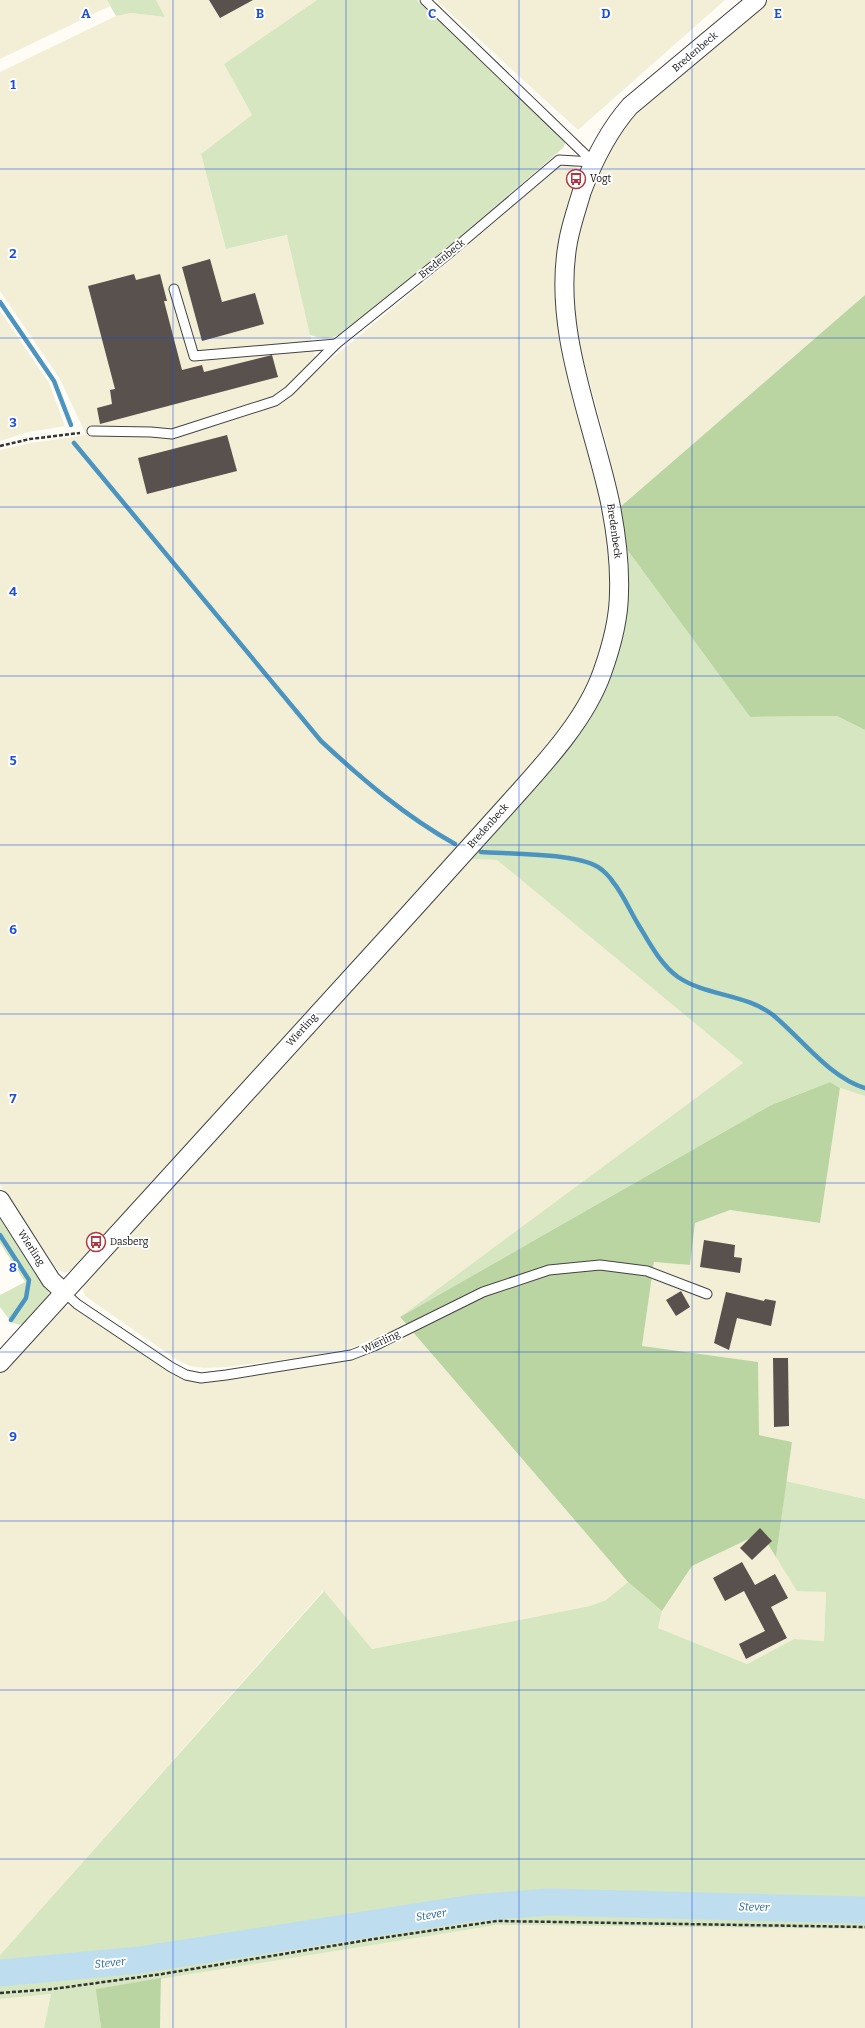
<svg xmlns="http://www.w3.org/2000/svg" width="865" height="2028" font-family="Bitter,serif">
<style>
.farmland{fill:#f2efd6}
.green{fill:#d5e6c1}
.forest{fill:#bad5a1}
.lines{fill:none;stroke-linecap:round;stroke-linejoin:round}
.stream{stroke:#4c94c0;stroke-width:4.5}
.river{stroke:#bedef0;stroke-width:27}
.building{fill:#58514e}
.service-casing{stroke:#434343;stroke-width:11}
.minor-casing{stroke:#434343;stroke-width:20}
.path{stroke:#323232;stroke-width:2.5;stroke-dasharray:4 2;stroke-linecap:butt}
.service{stroke:#fff;stroke-width:9}
.minor{stroke:#fff;stroke-width:18}
.grid{fill:none;stroke:#1d4ed8;stroke-width:1;stroke-opacity:0.55}
.labels{text-anchor:middle;dominant-baseline:central;stroke-width:4;stroke-linejoin:round;paint-order:stroke}
.street-label{font-size:10px;fill:#101010;stroke:#fff}
.poi-label{font-size:10px;fill:#101010;stroke:#fff;text-anchor:start}
.water-label{font-size:11px;font-style:italic;fill:#256796;stroke:#fff}
.grid-label{font-size:13px;text-anchor:middle;font-weight:bold;fill:#1d4ed8;stroke:#fff;stroke-width:4;stroke-linejoin:round;paint-order:stroke}
</style>
<rect width="100%" height="100%" fill="#fefcf5"/>
<g class="farmland">
<polygon points="0,0 107,0 110,6 0,59"/>
<polygon points="156,0 317,0 224,64 252,115 201,154 226,249 288,235 318,370 452,259 558,167 568,164 576,167 579,175 570,203 562,242 605,504 613,595 607,636 594,677 570,718 547,751 74,1269 65,1273 53,1267 0,1185 0,450 31,443 86,435 60,379 0,291 0,72 116,16 131,13 165,17"/>
<polygon points="436,0 725,0 578,130"/>
<polygon points="767,0 865,0 865,295 619,508 607,445 585,366 574,319 573,284 577,244 585,206 594,180 610,147 637,110"/>
<polygon points="0,311 49,383 65,426 29,432 0,441"/>
<polygon points="469,859 497,860 743,1063 400,1317 406,1325 349,1349 318,1355 227,1367 204,1368 190,1366 177,1360 85,1296 82,1287 84,1278"/>
<polygon points="840,1088 865,1096 865,1499 786,1481 792,1442 759,1435 642,1346 654,1262 690,1265 695,1222 730,1210 820,1223"/>
<polygon points="73,1306 170,1372 185,1380 201,1383 227,1380 318,1365 411,1330 628,1582 606,1600 590,1606 372,1649 323,1591 0,1955 0,1373 59,1307"/>
<polygon points="761,1533 826,1592 824,1641 794,1639 747,1664 658,1628 662,1611 692,1566"/>
<polygon points="497,1925 865,1929 865,2028 160,2028 161,1978"/>
<polygon points="51,1994 44,2028 0,2028 0,1999"/>
</g>
<g class="green">
<polygon points="107,0 156,0 165,17 131,13 116,16"/>
<path d="M317,0h100l146,138 2,5 -2,5 -120,103 -102,83c-12,5 -19,5 -31,1l-23,-100 -61,14 -25,-95 51,-39 -28,-51z"/>
<polygon points="626,548 750,717 837,716 865,730 865,1096 840,1088 830,1082 771,1105 400,1317 743,1063 497,860 469,859 527,792 621,639 628,597"/>
<polygon points="0,1203 48,1282 49,1297 23,1325 12,1323 0,1307 0,1295 25,1282 0,1243"/>
<polygon points="786,1481 865,1499 865,1929 497,1925 97,1989 101,2028 44,2028 51,1994 0,1999 0,1955 324,1591 372,1649 590,1606 606,1600 628,1582 662,1611 658,1628 747,1664 794,1639 824,1641 826,1592 797,1591 776,1557"/>
</g>
<g class="forest">
<polygon points="865,295 865,730 837,716 750,717 626,548 619,508"/>
<polygon points="830,1082 840,1088 820,1223 730,1210 695,1223 690,1265 654,1262 642,1346 758,1362 759,1435 792,1442 776,1557 761,1533 692,1566 662,1611 628,1582 400,1317 771,1105"/>
<polygon points="161,1978 160,2028 101,2028 96,1989"/>
</g>
<g class="lines">
<g class="stream">
<polyline points="0,302 54,381 71,425"/>
<path d="M74,443l247,298c42,39 84,75 134,103"/>
<path d="M481,852c29,2 94,1 117,15 5,3 12,10 15,15 10,12 17,29 25,42 11,18 22,40 40,53 28,19 68,17 95,38 28,23 57,63 92,73"/>
<polyline points="0,1235 29,1280 26,1298 11,1320"/>
</g>
<polyline class="river" points="0,1973 139,1960 472,1908 549,1902 865,1910"/>
</g>
<g class="building">
<polygon points="209,0 253,0 220,18"/>
<polygon points="210,259 222,302 255,293 264,324 202,341 182,267"/>
<polygon points="134,274 136,280 160,274 167,301 164,301 182,370 202,365 204,372 272,355 278,377 100,424 97,408 112,404 110,390 115,389 88,286"/>
<polygon points="227,435 237,471 147,494 138,458"/>
<polygon points="704,1240 735,1245 734,1257 742,1258 740,1273 700,1267"/>
<polygon points="681,1291 690,1307 676,1316 666,1300"/>
<polygon points="726,1292 764,1301 765,1299 776,1301 771,1326 737,1318 729,1350 714,1343"/>
<polygon points="773,1358 788,1358 789,1426 774,1427"/>
<polygon points="760,1528 772,1541 752,1560 740,1548"/>
<polygon points="742,1562 755,1585 775,1574 788,1598 771,1607 787,1638 746,1659 739,1644 765,1631 744,1591 725,1601 713,1578"/>
</g>
<g class="lines">
<g class="service-casing">
<g id="service">
<polyline points="425,0 593,162"/>
<polyline points="174,289 194,356 336,344"/>
<polyline points="92,431 151,432 172,434 275,401 289,391 336,344 447,255 559,160 593,162"/>
<polyline points="65,1293 77,1304 171,1367 186,1375 201,1378 226,1375 351,1355 374,1346 483,1292 549,1270 600,1265 647,1271 707,1294"/>
</g>
</g>
<g class="minor-casing">
<g id="minor">
<polyline points="0,1200 51,1280 65,1293"/>
<path d="M0,1363c136,-149 272,-299 408,-448 34,-38 68,-75 102,-113 33,-37 75,-81 92,-129 9,-25 17,-53 17,-81 1,-30 -3,-60 -9,-90 -18,-84 -58,-172 -42,-260 3,-17 9,-34 14,-51 12,-32 26,-60 48,-85l127,-106"/>
</g>
</g>
<g class="path">
<polyline points="0,446 30,439 80,433"/>
<polyline points="0,1993 53,1989 162,1974 374,1939 497,1921 865,1927"/>
</g>
<use href="#service" class="service"/>
<use href="#minor" class="minor"/>
</g>
<path class="grid" d="M173,0v2028M346,0v2028M519,0v2028M692,0v2028M0,169h865M0,338h865M0,507h865M0,676h865M0,845h865M0,1014h865M0,1183h865M0,1352h865M0,1521h865M0,1690h865M0,1859h865"/>
<defs>
<g id="bus-ring" transform="scale(1)"><circle r="9.5" fill="#fff" stroke="#b3363e" stroke-width="1.5"/><path d="M-5-6H5V4H4V6H2V4H-2V6H-4V4H-5ZM-3.5-4V0h7V-4ZM-3.5 1.2v1.5H-2V1.2ZM2 1.2v1.5H3.5V1.2Z" fill="#b3363e"/></g>
</defs>
<g fill-rule="evenodd">
<use href="#bus-ring" x="576" y="179"/>
<use href="#bus-ring" x="96" y="1242"/>
</g>
<g class="labels">
<g class="street-label">
<text transform="translate(695 52) rotate(-40)">Bredenbeck</text>
<text transform="translate(442 259) rotate(-39)">Bredenbeck</text>
<text transform="translate(614 531) rotate(82)">Bredenbeck</text>
<text transform="translate(488 826) rotate(-48)">Bredenbeck</text>
<text transform="translate(302 1030) rotate(-48)">Wierling</text>
<text transform="translate(31 1248) rotate(57)">Wierling</text>
<text transform="translate(381 1342) rotate(-25)">Wierling</text>
</g>
<g class="poi-label">
<text x="590" y="179">Vogt</text>
<text x="110" y="1242">Dasberg</text>
</g>
<g class="water-label">
<text transform="translate(754 1907) rotate(1)">Stever</text>
<text transform="translate(431 1915) rotate(-9)">Stever</text>
<text transform="translate(110 1963) rotate(-6)">Stever</text>
</g>
</g>
<g class="grid-label">
<text x="86" y="18">A</text>
<text x="260" y="18">B</text>
<text x="432" y="18">C</text>
<text x="606" y="18">D</text>
<text x="778" y="18">E</text>
<text x="13" y="89">1</text>
<text x="13" y="258">2</text>
<text x="13" y="427">3</text>
<text x="13" y="596">4</text>
<text x="13" y="765">5</text>
<text x="13" y="934">6</text>
<text x="13" y="1103">7</text>
<text x="13" y="1272">8</text>
<text x="13" y="1441">9</text>
</g>
</svg>
